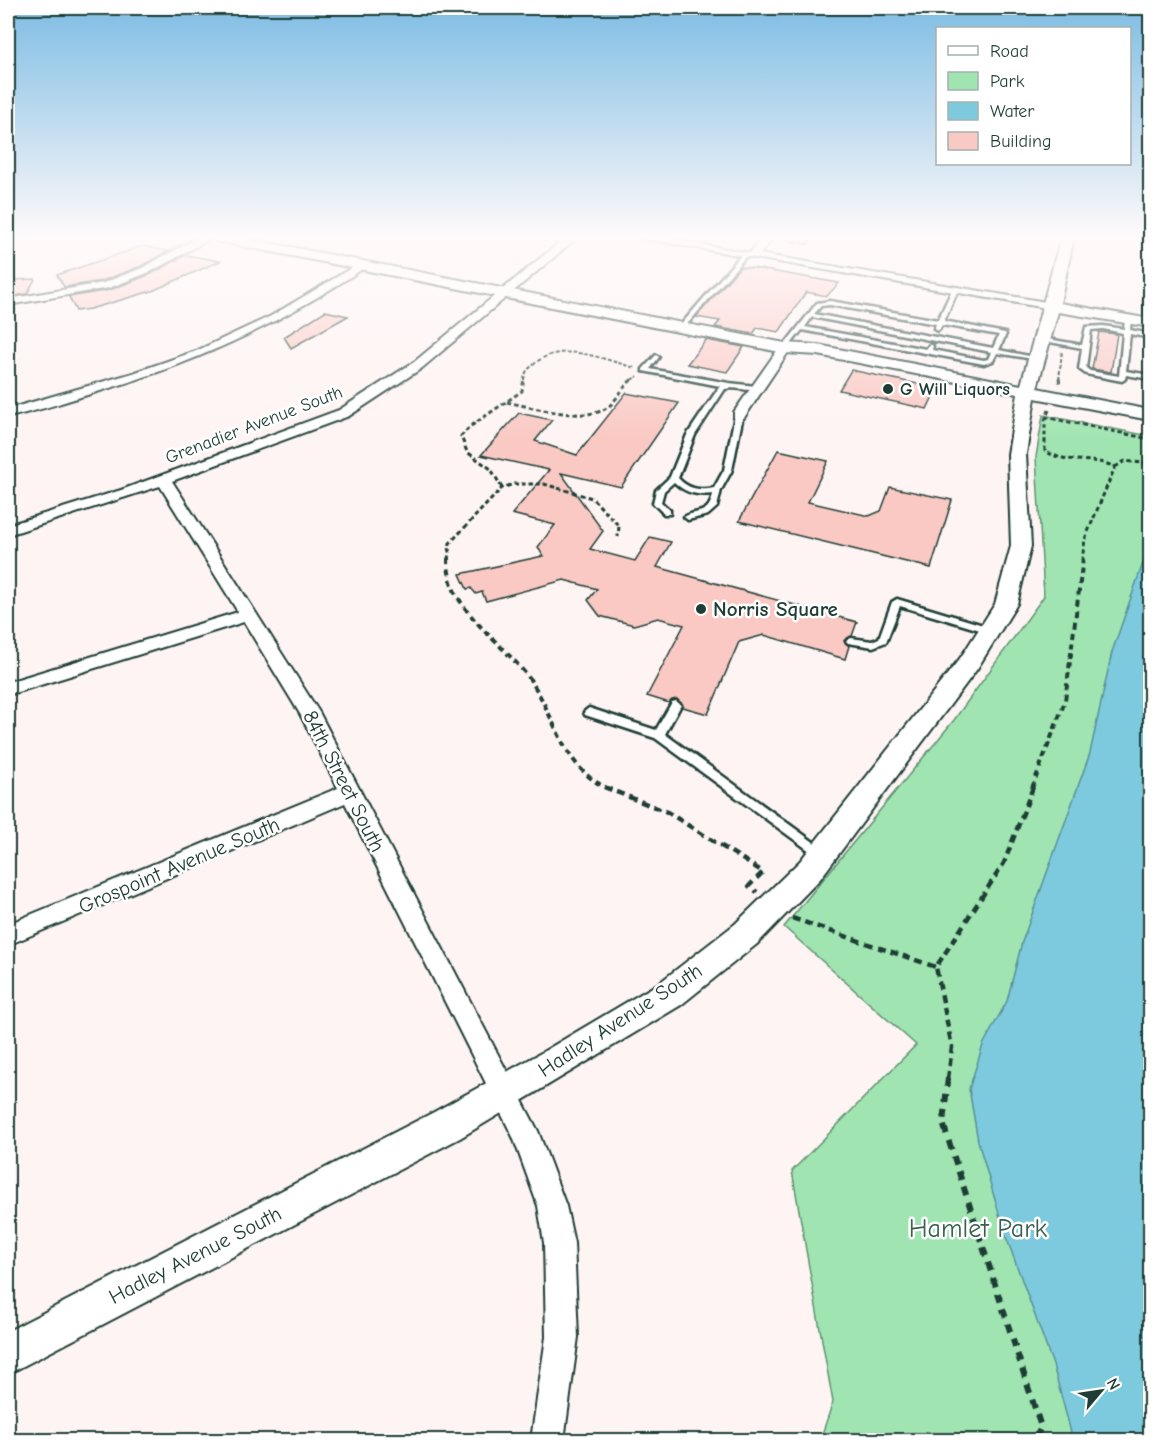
<svg xmlns="http://www.w3.org/2000/svg" width="1158" height="1448" font-family="'Comic Neue',sans-serif">
<style>
.green{fill:#a0e5b1;stroke:#609172;stroke-width:1.5}
.water{fill:#7dc9dd;stroke:#579199;stroke-width:1.5}
.building{fill:#fac9c4;stroke:#1f3d34;stroke-width:1.5}
.lines{fill:none;stroke-linecap:round;stroke-linejoin:round}
.service-casing{stroke:#1f3d34;stroke-width:5}
.minor-casing{stroke:#1f3d34;stroke-width:4}
.tertiary-casing{stroke:#1f3d34;stroke-width:4}
.path-far4{stroke:#1f3d34;stroke-width:2;stroke-dasharray:4 2;stroke-linecap:butt}
.path-far3{stroke:#1f3d34;stroke-width:3;stroke-dasharray:4.5 3;stroke-linecap:butt}
.path-far2{stroke:#1f3d34;stroke-width:4;stroke-dasharray:6 4.5;stroke-linecap:butt}
.path-far1{stroke:#1f3d34;stroke-width:4.5;stroke-dasharray:8 5;stroke-linecap:butt}
.path{stroke:#1f3d34;stroke-width:6;stroke-dasharray:9 7;stroke-linecap:butt}
.service{fill:#fff;fill-rule:evenodd}
.minor{fill:#fff;fill-rule:evenodd}
.tertiary{fill:#fff;fill-rule:evenodd}
.poi-dot{fill:#1f3d34;stroke:#fff;stroke-width:2}
.labels{text-anchor:middle;dominant-baseline:central;stroke-width:5;stroke-linejoin:round;paint-order:stroke}
.far-poi-label{font-size:18px;font-weight:bold;fill:#1f3d34;stroke:#fff;text-anchor:start}
.far-street-label{font-size:18px;fill:#1f3d34;stroke:#fff}
.poi-label{font-size:21px;font-weight:bold;fill:#1f3d34;stroke:#fff;text-anchor:start}
.street-label{font-size:21px;fill:#1f3d34;stroke:#fff}
.near-park-label{font-size:26px;fill:#395f4d;stroke:#fff}
</style>
<rect width="100%" height="100%" fill="#fef4f3"/>
<filter id="ink" filterUnits="userSpaceOnUse"><feTurbulence type="fractalNoise" baseFrequency=".0167" numOctaves="2"/><feDisplacementMap in="SourceGraphic" scale="12" xChannelSelector="R" yChannelSelector="G"/><feConvolveMatrix kernelMatrix="1 2 1 2 8 2 1 2 1" color-interpolation-filters="sRGB"/></filter>
<g filter="url(#ink)">
<polygon class="green" points="1043,415 1150,436 1150,1440 820,1440 833,1402 792,1171 916,1045 784,927 954,720 1044,596 1036,457"/>
<polygon class="water" points="1150,543 1150,1440 1073,1440 1053,1365 1004,1231 978,1141 969,1089 983,1045 1007,1001 1022,942 1090,753 1112,652"/>
<g class="building">
<polygon points="143,246 168,251 141,266 102,281 64,287 57,275"/>
<polygon points="186,255 220,261 152,291 90,309 76,311 69,297 110,290 151,274"/>
<polygon points="740,267 753,268 839,283 827,296 806,292 779,332 757,328 753,334 715,327 720,321 696,317"/>
<polygon points="35,279 27,294 8,297 8,290 14,280"/>
<polygon points="325,311 348,316 291,348 284,337"/>
<polygon points="1099,332 1117,334 1111,372 1092,369"/>
<polygon points="706,340 744,347 727,372 687,364"/>
<polygon points="851,370 937,388 927,409 839,390"/>
<polygon points="626,393 679,403 621,487 561,473 603,531 590,549 635,561 650,537 671,542 657,567 857,622 852,636 844,641 849,646 845,659 764,635 739,642 708,714 683,707 677,699 669,703 647,696 684,625 658,618 634,625 600,616 588,600 597,589 564,580 486,601 482,592 476,594 471,588 467,589 460,574 543,556 538,547 555,525 512,514 549,470 481,455 519,413 552,420 535,441 577,455"/>
<polygon points="778,450 828,461 808,502 869,516 881,511 890,487 952,500 931,568 739,521"/>
</g>
<g class="lines">
<g class="service-casing">
<g id="service">
<polygon points="782,237 805,239 806,237 811,237 807,243"/>
<polygon points="742,254 747,255 683,329 679,329 679,327"/>
<path d="M955,288l3,2 -14,31 61,12 1,1 -7,16 40,8v2l-42,-7 -4,8 -9,3 -182,-34 -15,19 -5,-1 35,-45 13,-2 108,19 14,-30zM830,305l106,19 -2,5 3,2 2,-1 3,-5 57,10 -6,13 -179,-34 7,-8zM812,317l179,35 -3,7 -4,1 -52,-10 1,-4 -3,-2 -4,5 -121,-22z"/>
<polygon points="1147,298 1150,300 1150,324 1149,324 1146,322 1144,300"/>
<path d="M1128,317l3,2 -1,11 20,4v4l-20,-4 -4,37 24,4v4l-24,-4 -1,4 -3,2 -36,-7 -7,-5 3,-21 -43,-8 3,-2 40,7 4,-18 17,-1 21,3 1,-10zM1103,329l20,4 -4,43 -29,-5 -4,-3 5,-38z"/>
<path d="M656,355l3,2 -9,12 79,14 27,3 3,2c-9,5 -22,-2 -34,1l-30,46 -17,43c10,11 21,13 36,10l10,-18 11,-55 4,-2 4,2 -11,55 -11,20 -4,17 -9,8 -20,5 -4,-3c14,-8 25,-1 29,-23 -15,2 -28,-1 -39,-12l-10,9 -3,11 9,8v4h-6l-11,-11 3,-13 14,-13 17,-42 33,-49 -77,-15v-2z"/>
<polygon points="897,599 993,628 995,630 990,633 900,606 886,642 873,647 848,643 846,641 851,638 872,641 879,638 892,602"/>
<polygon points="676,701 681,705 665,734 826,851 828,854 826,857 822,859 818,857 655,738 585,715 584,712 589,708 656,730 672,702"/>
</g>
</g>
<g class="minor-casing">
<g id="minor">
<polygon points="199,237 213,237 150,272 109,288 8,305 8,299 103,283 142,268"/>
<polygon points="566,237 578,237 422,368 349,416 172,481 319,712 538,1131 566,1206 574,1243 578,1337 564,1440 531,1440 546,1337 544,1243 538,1206 513,1137 345,803 8,945 8,924 338,788 300,714 244,622 8,695 8,682 238,612 160,486 8,535 8,525 121,490 339,410 414,362"/>
<polygon points="633,237 659,237 750,253 762,237 773,237 760,254 1052,303 1058,306 1052,309"/>
<path d="M360,263l4,1v4c-91,60 -173,97 -277,127 -26,8 -53,17 -79,22v-8l125,-36 63,-22 75,-35z"/>
<polygon points="785,344 791,348 744,418 734,418 734,412 781,345"/>
</g>
</g>
<g class="tertiary-casing">
<polygon id="tertiary" points="210,237 239,237 785,343 818,345 1021,385 1061,237 1074,237 1060,303 1150,319 1150,327 1058,312 1037,388 1150,410 1150,420 1035,398 1026,454 1031,546 1017,604 977,669 820,879 757,944 681,1005 460,1138 8,1374 8,1331 434,1112 541,1053 659,983 735,924 800,861 961,657 995,604 1011,546 1008,454 1018,394 818,355 785,353 216,241"/>
</g>
<g class="path-far4">
<path d="M524,380c1,-8 3,-10 9,-15 28,-26 71,-5 103,3"/>
<polyline points="631,380 638,376"/>
<polyline points="1059,380 1062,351"/>
</g>
<g class="path-far3">
<polyline points="1059,378 1060,385"/>
<path d="M507,402c23,5 77,20 98,7 12,-7 17,-23 29,-31"/>
<path d="M1049,410l-4,10v31c22,14 47,5 70,16l-30,72 -3,21"/>
<polyline points="1045,417 1150,439"/>
<polyline points="1115,467 1125,461 1150,464"/>
<polyline points="502,488 491,469 467,452 461,436 471,426 522,391 524,378"/>
<polyline points="448,560 450,543 502,488 514,484 544,484 592,498 619,526 618,537"/>
</g>
<g class="path-far2">
<path d="M448,558c0,13 2,25 8,36 19,34 53,56 75,87 25,37 32,87 76,107"/>
<polyline points="1032,788 1065,701 1083,558"/>
</g>
<g class="path-far1">
<polyline points="604,787 667,812 763,872 749,886 757,892"/>
<polyline points="792,918 936,967"/>
<polyline points="948,1079 952,1047 936,967 1004,863 1033,787"/>
</g>
<polyline class="path" points="948,1078 943,1123 1041,1427 1035,1440"/>
<use href="#service" class="service"/>
<use href="#minor" class="minor"/>
<use href="#tertiary" class="tertiary"/>
</g>
</g>
<linearGradient id="sky" x2="0" y2="1"><stop stop-color="#7dbce4"/><stop offset="0.54" stop-color="#fffafa"/><stop offset="1" stop-color="#fffafa" stop-opacity="0"/></linearGradient>
<rect width="1158" height="440" fill="url(#sky)"/>
<g class="poi-dot">
<circle cx="888" cy="389" r="6"/>
<circle cx="701" cy="609" r="6"/>
</g>
<g class="labels">
<g class="far-poi-label">
<text x="900" y="389">G Will Liquors</text>
</g>
<g class="far-street-label">
<text transform="translate(254 425) rotate(-21)">Grenadier Avenue South</text>
</g>
<g class="poi-label">
<text x="713" y="609">Norris Square</text>
</g>
<g class="street-label">
<text transform="translate(344 781) rotate(63)">84th Street South</text>
<text transform="translate(179 865) rotate(-23)">Grospoint Avenue South</text>
<text transform="translate(620 1020) rotate(-33)">Hadley Avenue South</text>
<text transform="translate(195 1255) rotate(-27)">Hadley Avenue South</text>
</g>
<g class="near-park-label">
<text x="978" y="1229">Hamlet Park</text>
</g>
</g>
<rect width="1158" height="1448" fill="none" stroke="#fff" stroke-width="30"/>
<rect x="15" y="15" width="1128" height="1418" fill="none" stroke="#1f3d34" stroke-width="2" filter="url(#ink)"/>
<rect x="936" y="27" width="195" height="138" fill="#ffffff" stroke="#a5b1ae" stroke-width="1.5"/>
<rect x="948" y="46" width="30" height="9" fill="#ffffff" stroke="#a5b1ae" stroke-width="1.5"/>
<text x="990" y="57" font-size="18" fill="#1f3d34">Road</text>
<rect x="948" y="72" width="30" height="18" fill="#a0e5b1" stroke="#a5b1ae" stroke-width="1.5"/>
<text x="990" y="87" font-size="18" fill="#1f3d34">Park</text>
<rect x="948" y="102" width="30" height="18" fill="#7dc9dd" stroke="#a5b1ae" stroke-width="1.5"/>
<text x="990" y="117" font-size="18" fill="#1f3d34">Water</text>
<rect x="948" y="132" width="30" height="18" fill="#fac9c4" stroke="#a5b1ae" stroke-width="1.5"/>
<text x="990" y="147" font-size="18" fill="#1f3d34">Building</text>
<g transform="translate(1101 1391) rotate(61)" stroke="#ffffff" stroke-width="4.5" paint-order="stroke">
<path d="M0-4.5L10 22L0 15L-10 22Z" fill="#1f3d34"/>
<text y="-9" font-size="16" font-weight="bold" text-anchor="middle" fill="#1f3d34">N</text>
</g>
</svg>
